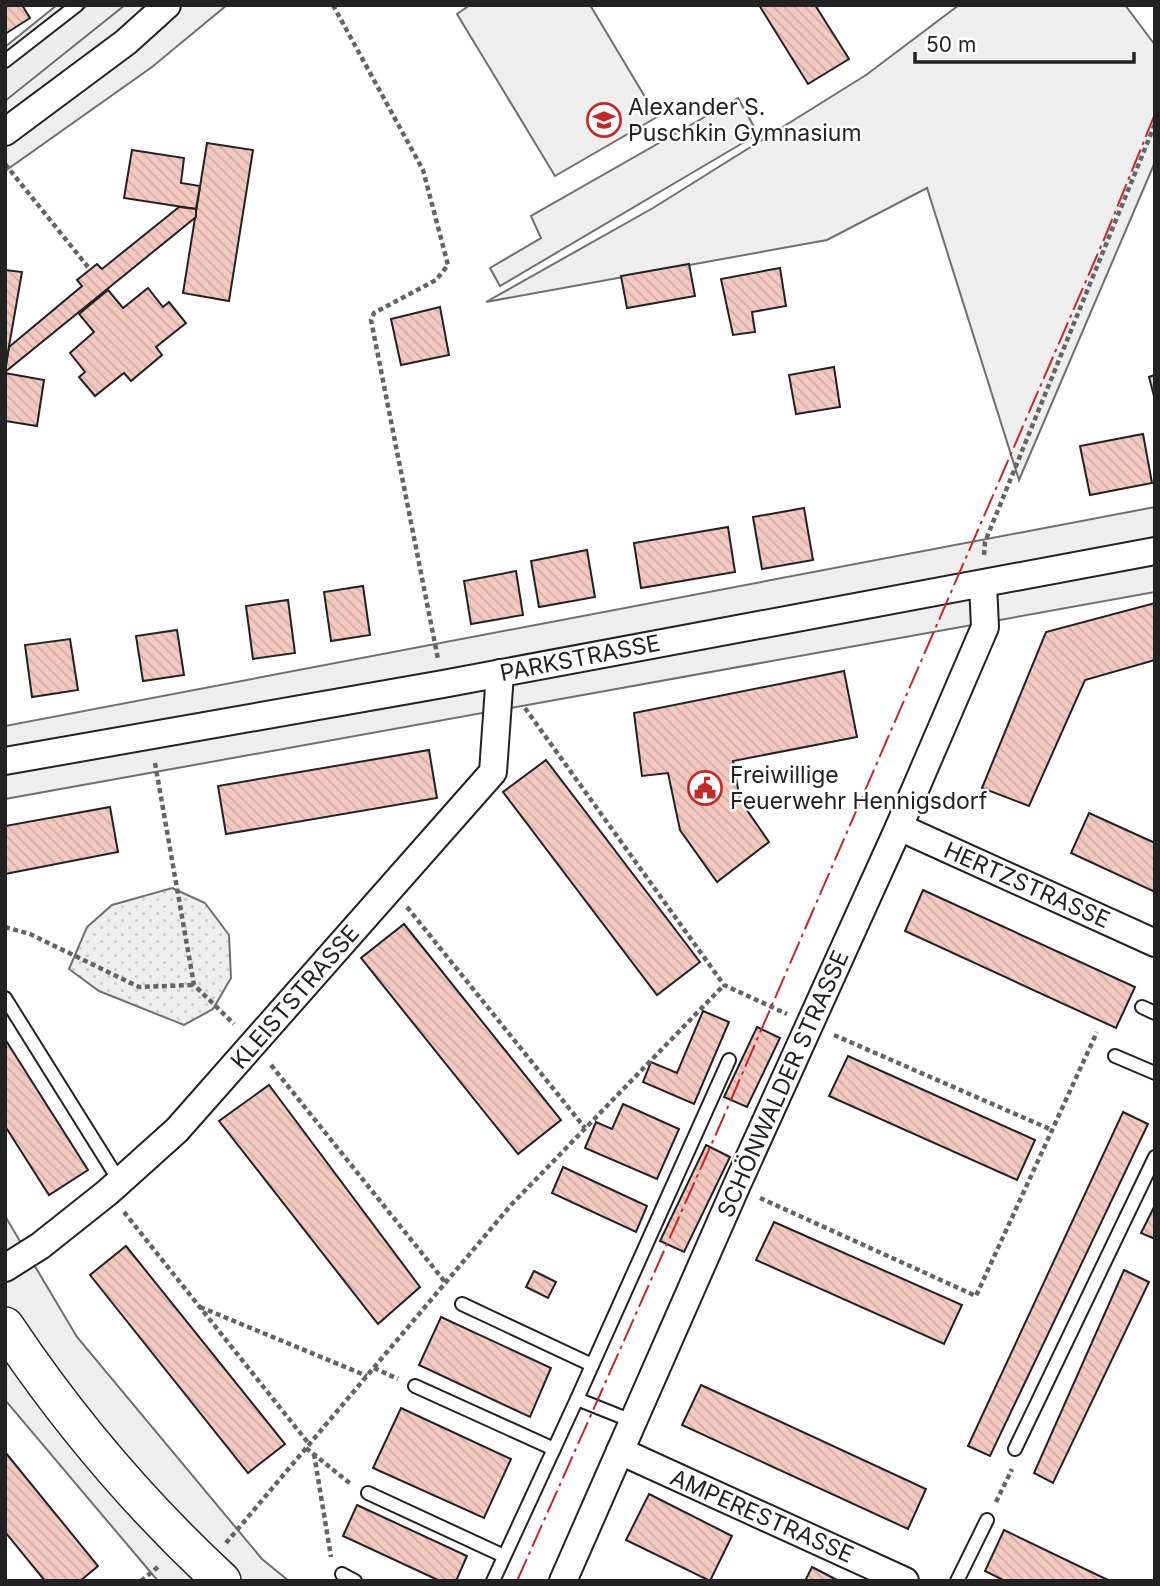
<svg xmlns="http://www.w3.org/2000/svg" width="1160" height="1586" font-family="Inter,sans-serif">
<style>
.grass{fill:#eee;stroke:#6f6f6f;stroke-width:2}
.park{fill:url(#park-dots);stroke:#6f6f6f;stroke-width:2}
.parking{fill:#ededed;stroke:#6f6f6f;stroke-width:2}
.building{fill:url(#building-back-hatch);stroke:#222;stroke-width:2}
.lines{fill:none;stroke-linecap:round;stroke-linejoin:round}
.lane-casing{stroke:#222;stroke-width:16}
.street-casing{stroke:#222;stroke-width:30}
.secondary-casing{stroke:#222;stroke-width:40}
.path{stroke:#646464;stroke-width:4.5;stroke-dasharray:5 3.5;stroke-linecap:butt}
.lane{stroke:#fff;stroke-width:12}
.street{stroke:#fff;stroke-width:26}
.secondary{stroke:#fff;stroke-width:37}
.power{stroke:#c62828;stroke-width:2;stroke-dasharray:24 5 3.5 5;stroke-linecap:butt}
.labels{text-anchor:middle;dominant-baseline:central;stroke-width:5;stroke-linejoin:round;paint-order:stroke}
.poi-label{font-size:23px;fill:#222;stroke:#fff;text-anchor:start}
.street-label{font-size:23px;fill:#222;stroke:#fff}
</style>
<defs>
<pattern id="park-dots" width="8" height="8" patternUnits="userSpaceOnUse" patternTransform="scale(1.75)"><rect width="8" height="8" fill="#eee"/><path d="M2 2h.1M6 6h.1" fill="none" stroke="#ccc" stroke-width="1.8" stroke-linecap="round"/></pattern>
<pattern id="building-back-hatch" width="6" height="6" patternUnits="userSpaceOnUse" patternTransform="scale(1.75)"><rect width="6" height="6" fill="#f3c9c0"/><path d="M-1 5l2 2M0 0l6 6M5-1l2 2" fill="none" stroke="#d0aca5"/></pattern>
</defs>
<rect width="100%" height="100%" fill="#fff"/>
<g class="grass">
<polygon points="57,5 227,5 152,67 5,171 5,47"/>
<polygon points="470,5 590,5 657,117 555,176 457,14"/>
<polygon points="959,5 1125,5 1155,45 1155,162 1019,480 927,188 827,240 486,302 653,208 866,75"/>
<polygon points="738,98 758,134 500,286 490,268 541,238 531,216"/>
<polygon points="1155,507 1155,592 5,799 5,726"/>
<polygon points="5,1216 77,1337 262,1559 289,1581 158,1581 5,1400"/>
</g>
<polygon class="park" points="172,888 205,903 229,935 231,978 213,1009 184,1025 99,991 69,969 87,927 112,905"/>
<polygon class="parking" points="88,5 125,5 5,101 5,68"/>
<g class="building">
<polygon points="5,5 22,5 30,18 5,34"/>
<polygon points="759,5 815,5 849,59 808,84"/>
<polygon points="207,143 253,150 229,301 183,293"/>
<polygon points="132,150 184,158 181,183 200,186 196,209 124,198"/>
<polygon points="179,207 196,209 196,217 5,372 9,347 82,286 77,280 97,264 102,269"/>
<polygon points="689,264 695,296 627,308 621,276"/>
<polygon points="780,268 786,306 752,312 755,332 733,335 721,279"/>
<polygon points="5,270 22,272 5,369"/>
<polygon points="148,288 163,307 169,302 186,323 156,347 162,355 131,381 124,373 95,396 79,377 85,372 70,353 94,332 79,314 108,290 123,308"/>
<polygon points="440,307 449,355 401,365 391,319"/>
<polygon points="834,367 840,407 796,414 789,375"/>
<polygon points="5,373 44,380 37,426 5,421"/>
<polygon points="1155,375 1155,400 1149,377"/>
<polygon points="1143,434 1152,483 1090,495 1080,446"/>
<polygon points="804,508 813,560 762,569 753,517"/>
<polygon points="728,527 735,572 641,588 634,543"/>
<polygon points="587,550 595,597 539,607 531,561"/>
<polygon points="516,571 523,615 471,624 464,581"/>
<polygon points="363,586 370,635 331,641 324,592"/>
<polygon points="288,600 295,653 253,659 246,606"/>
<polygon points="1155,603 1155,660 1085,680 1029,806 982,788 1046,632"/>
<polygon points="177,630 184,675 143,681 136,636"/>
<polygon points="70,639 78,690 32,697 25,645"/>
<polygon points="844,671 857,737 733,761 740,800 769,842 717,882 680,830 668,773 642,776 634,713"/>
<polygon points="429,750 437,798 226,834 218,786"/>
<polygon points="546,760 700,962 657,995 503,792"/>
<polygon points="110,807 118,852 5,874 5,826"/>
<polygon points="1089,813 1155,843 1155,892 1071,853"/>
<polygon points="923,890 1135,987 1116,1028 905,931"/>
<polygon points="404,924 561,1120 518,1154 361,958"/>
<polygon points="703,1011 729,1022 694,1104 643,1082 651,1062 677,1073"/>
<polygon points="757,1027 780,1038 747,1107 724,1097"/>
<polygon points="5,1039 88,1170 49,1195 5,1126"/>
<polygon points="848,1056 1035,1140 1017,1180 829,1096"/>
<polygon points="269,1085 420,1287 378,1324 219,1121"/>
<polygon points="623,1104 679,1129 657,1179 585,1148 596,1122 612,1129"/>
<polygon points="1123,1112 1148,1124 990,1456 968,1446"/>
<polygon points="706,1145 730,1157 684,1252 660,1241"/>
<polygon points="563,1167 647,1206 636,1232 552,1193"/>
<polygon points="1155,1205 1155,1239 1141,1233"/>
<polygon points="774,1222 962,1305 944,1344 756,1260"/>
<polygon points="126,1246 285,1444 248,1473 90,1275"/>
<polygon points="1124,1270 1149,1282 1053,1483 1034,1473"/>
<polygon points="534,1271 556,1282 548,1298 526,1287"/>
<polygon points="441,1317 551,1368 530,1417 419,1365"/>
<polygon points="701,1385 926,1489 908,1529 682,1425"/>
<polygon points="401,1408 511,1459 484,1518 373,1468"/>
<polygon points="5,1452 98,1566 80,1581 45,1581 5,1532"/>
<polygon points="649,1494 732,1536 710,1581 626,1540"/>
<polygon points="357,1505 467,1556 456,1581 440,1581 343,1536"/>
<polygon points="1004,1530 1110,1581 1005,1581 985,1571"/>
<polygon points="812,1567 839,1581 805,1581"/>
</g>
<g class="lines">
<g class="lane-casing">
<g id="lane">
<polyline points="5,61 77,5"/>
<polyline points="5,998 120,1182"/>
<polyline points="1142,1007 1155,1013"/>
<polyline points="1115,1056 1155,1073"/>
<polyline points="462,1304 592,1365"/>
<polyline points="415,1386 554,1449"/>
<polyline points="577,1399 729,1060"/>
<polyline points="1015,1449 1155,1157"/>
<polyline points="368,1493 504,1556"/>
<polyline points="342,1574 355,1581"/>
<polyline points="493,1581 577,1399 632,1421"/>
<polyline points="957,1581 987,1520"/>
</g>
</g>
<g class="street-casing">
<g id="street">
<polyline points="5,132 126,42 167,5"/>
<polyline points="5,761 443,684 1155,551"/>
<polyline points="899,827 1155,943"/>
<polyline points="5,1268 40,1246 108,1192 177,1130 493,772 500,673"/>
<polyline points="620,1451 905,1581"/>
<polyline points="563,1581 736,1187 899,827 985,627 983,584"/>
</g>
</g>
<g class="secondary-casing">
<path id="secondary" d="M5,1326c62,93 135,179 217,255"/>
</g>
<g class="path">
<polyline points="333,5 423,170 448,265 436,280 374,313 371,320 438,659"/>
<polyline points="5,164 88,267"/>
<polyline points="984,555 985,542 1155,124"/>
<polyline points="525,708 724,985 787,1014"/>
<polyline points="155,763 194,985 234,1024"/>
<polyline points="407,907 585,1128"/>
<polyline points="5,927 30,934 139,987 194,985"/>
<polyline points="834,1035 1052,1130"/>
<polyline points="271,1065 445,1282"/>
<polyline points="760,1198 976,1296 1097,1032"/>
<polyline points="124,1212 309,1444"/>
<polyline points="200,1307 367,1376"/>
<polyline points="374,1368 398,1379"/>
<polyline points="306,1448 352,1485"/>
<polyline points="314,1454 331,1557"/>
<polyline points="996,1502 1012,1469"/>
<polyline points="226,1543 511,1205 724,985"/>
<polyline points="141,1581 159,1566"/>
</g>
<use href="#lane" class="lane"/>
<use href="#street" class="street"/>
<use href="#secondary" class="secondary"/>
<polyline class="power" points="517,1581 720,1125 1105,237 1155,114"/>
</g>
<defs>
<g id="school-ring" transform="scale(1.75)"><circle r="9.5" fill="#fff" stroke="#c62828" stroke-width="1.5"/><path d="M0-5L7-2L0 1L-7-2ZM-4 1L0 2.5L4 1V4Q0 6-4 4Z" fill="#c62828"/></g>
<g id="civic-ring" transform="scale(1.75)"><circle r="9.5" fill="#fff" stroke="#c62828" stroke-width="1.5"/><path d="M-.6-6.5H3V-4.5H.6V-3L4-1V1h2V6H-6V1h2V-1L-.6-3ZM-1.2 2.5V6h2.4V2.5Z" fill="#c62828"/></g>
</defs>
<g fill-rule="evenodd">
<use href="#school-ring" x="604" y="120"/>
<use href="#civic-ring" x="705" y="788"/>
</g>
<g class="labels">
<g class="poi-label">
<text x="628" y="107">Alexander S.<tspan x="628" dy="26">Puschkin Gymnasium</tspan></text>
<text x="730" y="775">Freiwillige<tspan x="730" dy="26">Feuerwehr Hennigsdorf</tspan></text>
</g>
<g class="street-label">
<text transform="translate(580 658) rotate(-11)">PARKSTRASSE</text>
<text transform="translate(1027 885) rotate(24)">HERTZSTRASSE</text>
<text transform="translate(295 997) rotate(-49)">KLEISTSTRASSE</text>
<text transform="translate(783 1084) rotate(-66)">SCHÖNWALDER STRASSE</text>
<text transform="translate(762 1516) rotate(24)">AMPERESTRASSE</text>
</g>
</g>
<rect width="1160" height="1586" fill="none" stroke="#222222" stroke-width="14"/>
<path d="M915 52v10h219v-10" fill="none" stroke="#222222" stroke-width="3.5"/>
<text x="926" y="52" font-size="21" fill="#222222" stroke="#ffffff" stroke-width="5" paint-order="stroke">50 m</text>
</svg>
